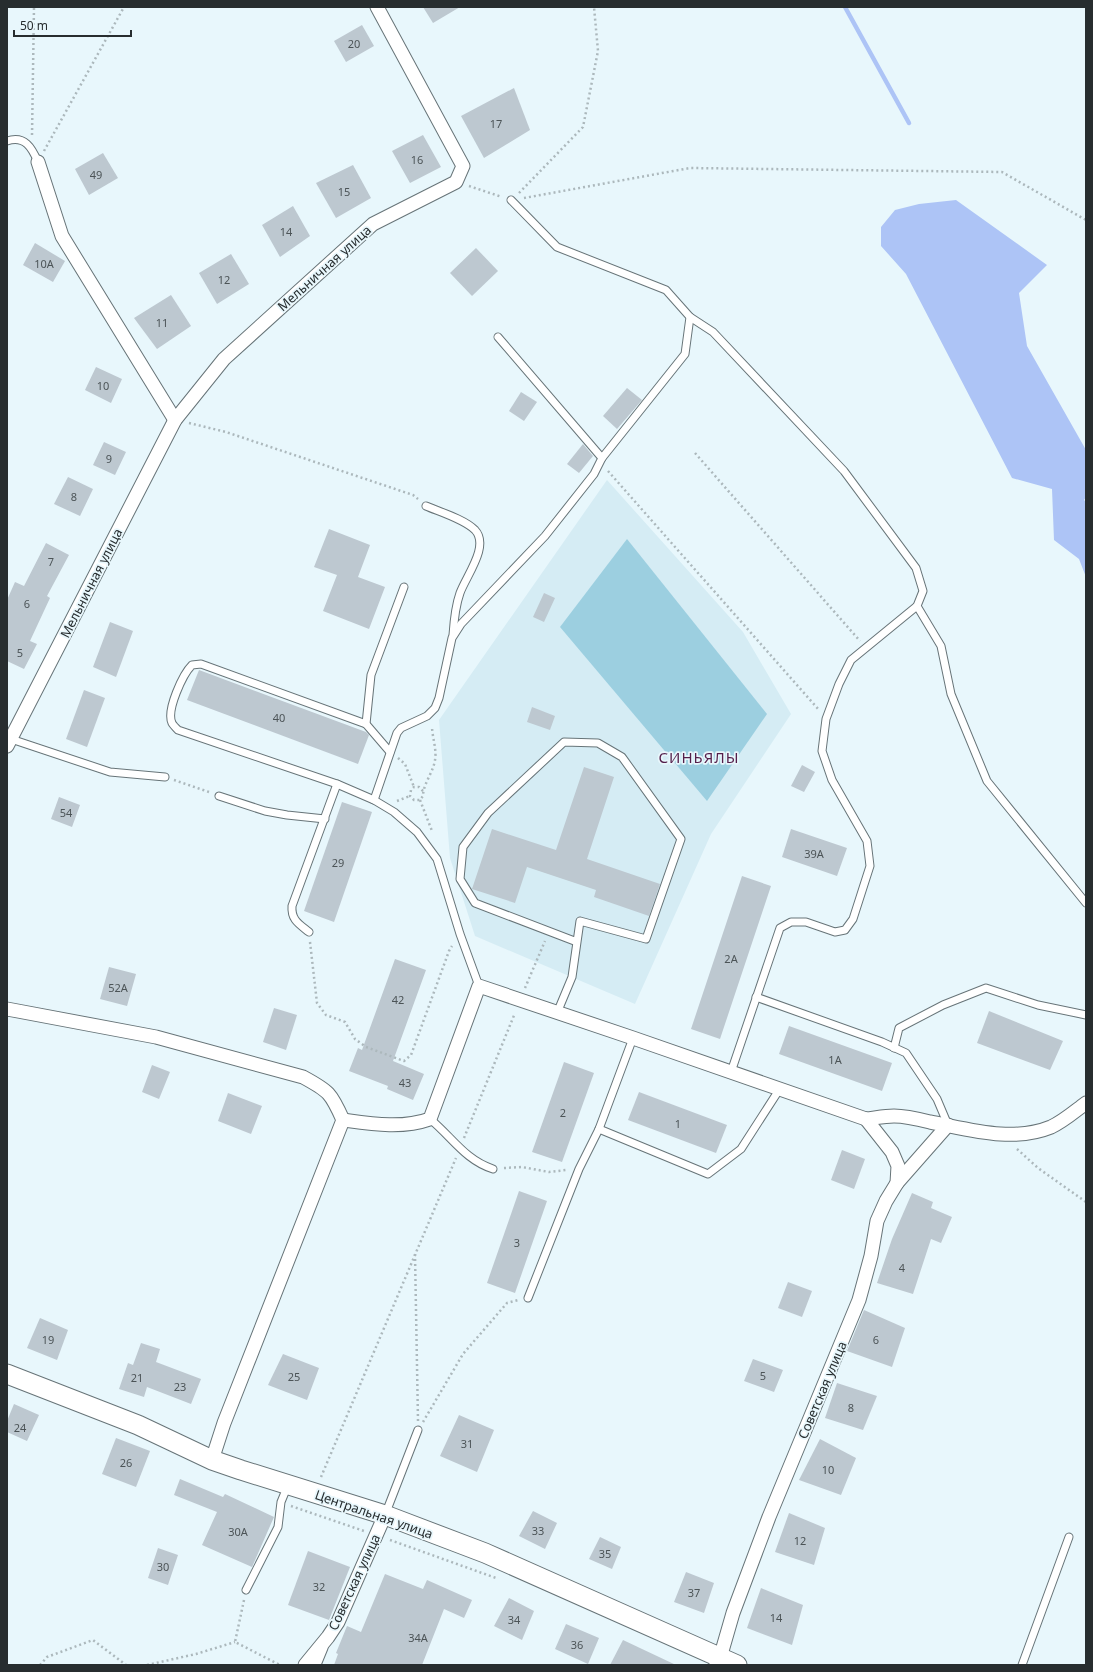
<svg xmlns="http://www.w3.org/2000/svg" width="1093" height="1672" font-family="'Noto Sans',sans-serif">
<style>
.built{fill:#d5ecf4}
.green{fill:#9ccfe0}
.water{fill:#adc4f6}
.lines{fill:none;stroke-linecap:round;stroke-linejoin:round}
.stream{stroke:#adc4f6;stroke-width:4.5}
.building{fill:#bdc8d0}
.lane-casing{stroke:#677478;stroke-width:9}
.street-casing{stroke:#677478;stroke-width:15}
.secondary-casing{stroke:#677478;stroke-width:21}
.path{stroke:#acb8bc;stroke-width:2.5;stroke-dasharray:2 3;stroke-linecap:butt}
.lane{stroke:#fff;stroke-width:7}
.street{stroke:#fff;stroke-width:13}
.secondary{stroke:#fff;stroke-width:19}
.labels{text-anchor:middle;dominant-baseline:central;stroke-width:3.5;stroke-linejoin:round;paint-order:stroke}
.number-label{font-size:11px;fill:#4c5457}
.street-label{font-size:13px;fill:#272d2f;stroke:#e8f7fc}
.quarter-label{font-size:15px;letter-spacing:1px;fill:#541e4a;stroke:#e8f7fc}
</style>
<rect width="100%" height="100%" fill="#e8f7fc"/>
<polygon class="built" points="607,480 743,632 791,714 711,834 635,1004 475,936 450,858 439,720"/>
<polygon class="green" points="627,539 767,714 707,801 560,627"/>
<polygon class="water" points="956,200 1047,265 1019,293 1027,346 1086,450 1086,497 1084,500 1086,502 1086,577 1079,559 1054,540 1052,489 1012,478 906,274 881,246 881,227 895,210 919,204"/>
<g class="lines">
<polyline class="stream" points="845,7 909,123"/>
</g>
<g class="building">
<polygon points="423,7 460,7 433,23"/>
<polygon points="362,25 374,46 346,62 334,41"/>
<polygon points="514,88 530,130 484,158 461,116"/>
<polygon points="423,135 441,167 410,183 392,151"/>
<polygon points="103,153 118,178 89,195 75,169"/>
<polygon points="353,165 371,198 336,218 316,183"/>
<polygon points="293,206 310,236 280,257 262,225"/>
<polygon points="35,243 65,261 53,282 23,265"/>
<polygon points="476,248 498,271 472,296 450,273"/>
<polygon points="231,254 249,284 217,304 199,273"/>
<polygon points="171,295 191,326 157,349 134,318"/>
<polygon points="96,367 122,379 111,403 85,390"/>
<polygon points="627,388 642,400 617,429 603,416"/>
<polygon points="521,392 537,402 524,421 509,411"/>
<polygon points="104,442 126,452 115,475 93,465"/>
<polygon points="583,444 593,456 579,473 567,464"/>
<polygon points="68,477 93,489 80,516 54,504"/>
<polygon points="329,529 370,545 358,577 385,587 369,629 323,611 337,575 314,567"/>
<polygon points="46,543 69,555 47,596 50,598 30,641 37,644 24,669 7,661 7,600 15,582 24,586"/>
<polygon points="544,593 555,598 544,622 533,617"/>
<polygon points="110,622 133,631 116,677 93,667"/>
<polygon points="199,670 366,732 369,735 358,764 187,700"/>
<polygon points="84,690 105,698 87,747 66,739"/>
<polygon points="532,707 555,716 550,730 527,722"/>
<polygon points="802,765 815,772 804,792 791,786"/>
<polygon points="584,767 614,777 587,859 660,884 649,916 594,897 596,890 527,867 515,903 472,889 492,829 556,850"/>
<polygon points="59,797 80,805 72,827 51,819"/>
<polygon points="342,802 372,812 334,922 304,911"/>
<polygon points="791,829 847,848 837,876 782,857"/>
<polygon points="742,876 771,886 720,1039 691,1029"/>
<polygon points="395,959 426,970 393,1061 424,1074 413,1100 387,1089 388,1086 349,1071 358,1048 362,1050"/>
<polygon points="109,967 136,974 127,1006 100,999"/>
<polygon points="274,1008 297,1015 286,1050 263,1042"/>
<polygon points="989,1011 1063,1041 1050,1070 977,1043"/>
<polygon points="789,1026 892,1063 882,1091 779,1054"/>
<polygon points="564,1062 594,1073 562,1162 532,1152"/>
<polygon points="152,1065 170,1072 159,1099 142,1092"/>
<polygon points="639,1092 727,1125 716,1153 628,1120"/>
<polygon points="228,1093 262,1106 251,1134 218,1121"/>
<polygon points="842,1150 865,1159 854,1189 831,1180"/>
<polygon points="519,1191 547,1201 515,1293 487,1283"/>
<polygon points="912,1193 933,1202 931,1208 952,1217 941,1243 931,1239 913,1294 877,1283 892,1239"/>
<polygon points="788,1282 812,1291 802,1317 778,1308"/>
<polygon points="864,1310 905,1328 892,1367 847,1351"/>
<polygon points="40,1318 68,1330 57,1360 27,1348"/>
<polygon points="141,1343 160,1349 156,1362 201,1379 191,1404 147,1387 144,1397 119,1389 128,1363 133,1365"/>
<polygon points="283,1354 319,1368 307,1400 268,1385"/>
<polygon points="753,1359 783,1370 774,1392 744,1381"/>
<polygon points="837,1383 877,1396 863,1430 825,1418"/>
<polygon points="14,1404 39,1415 27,1441 7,1432 7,1421"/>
<polygon points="459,1415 494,1430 477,1472 440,1456"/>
<polygon points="116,1438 150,1451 136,1487 102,1474"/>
<polygon points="820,1439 856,1458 841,1495 799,1480"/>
<polygon points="180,1479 223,1497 225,1494 274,1517 252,1567 202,1545 217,1512 174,1495"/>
<polygon points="533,1511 557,1523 545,1549 519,1536"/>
<polygon points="789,1513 825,1528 814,1565 775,1552"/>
<polygon points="600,1537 621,1547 612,1569 589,1559"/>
<polygon points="158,1548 178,1555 168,1585 148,1578"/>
<polygon points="308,1551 350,1567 329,1620 288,1605"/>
<polygon points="686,1572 714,1583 704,1613 674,1602"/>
<polygon points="385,1574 423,1589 427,1580 472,1600 464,1618 444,1609 422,1665 334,1665 338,1654 336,1653 347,1626 361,1632"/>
<polygon points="761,1588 803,1605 792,1645 747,1628"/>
<polygon points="509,1598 534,1611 522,1640 494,1626"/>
<polygon points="566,1624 599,1638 588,1664 555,1649"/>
<polygon points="623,1640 676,1665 610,1665"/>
</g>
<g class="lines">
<g class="lane-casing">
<g id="lane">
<path d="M7,141c18,-6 25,7 31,21"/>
<polyline points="690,317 713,332 844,471 916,568 923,591 917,606 851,660 839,684 826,719 822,751 832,780 867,841 870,866 853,919 845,930 835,932 806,922 791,922 780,928 731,1072"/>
<polyline points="498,337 602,458"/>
<path d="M426,506c14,6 38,13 49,24 15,16 -9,46 -15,63 -5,14 -6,27 -7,42"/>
<polyline points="917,606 941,646 951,694 987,781 1086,903"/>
<path d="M366,724l-165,-60 -9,1c-9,9 -26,45 -20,58 1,2 4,5 6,7l159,54 37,16 20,12 23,20 20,27 23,75 19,52"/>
<polyline points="11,739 110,772 165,777"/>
<polyline points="390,752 366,724 371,675 404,587"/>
<polyline points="219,796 265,811 287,815 325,819"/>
<polyline points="374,800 397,733 401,728 427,716 435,708 439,698 452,638 461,624 545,536 594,474 602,458 685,354 690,317 666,290 557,247 511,200"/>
<path d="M309,932c-10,-8 -18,-12 -17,-26l45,-122"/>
<polyline points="756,997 882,1042 906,1053 937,1099 948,1125"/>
<polyline points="557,1013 572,977 580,921 646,939 681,839 622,757 598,743 564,742 488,813 463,847 460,879 475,903 577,942"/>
<polyline points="894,1048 899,1028 943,1005 986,988 1038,1005 1086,1015"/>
<path d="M430,1119c22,18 35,41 63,50"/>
<polyline points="599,1129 708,1174 741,1149 779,1090"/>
<polyline points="528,1298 579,1169 599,1129 633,1038"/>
<polyline points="385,1515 418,1430"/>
<polyline points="246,1590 278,1527 281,1502 288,1485"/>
<polyline points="317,1665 324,1648"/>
<polyline points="1022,1665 1069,1537"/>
</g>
</g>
<g class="street-casing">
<g id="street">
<polyline points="38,162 62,236 175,420"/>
<polyline points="7,746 175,420 224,359 373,224 456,182 463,166 377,7"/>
<path d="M7,1009l149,28 147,40c26,14 28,16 40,43l-119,303 -12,37"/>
<path d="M343,1120c29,4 59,9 87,-1l49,-133 154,52 233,81c9,-1 19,-3 28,-3 12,0 24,3 36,6 38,7 82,21 121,5 13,-6 24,-16 35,-24"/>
<polyline points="897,1183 948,1125"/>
<polyline points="716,1663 720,1658 733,1613 769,1517 859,1300 871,1256 877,1221 886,1201 897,1183 898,1166 892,1152 866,1119"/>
<polyline points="305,1665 328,1637 338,1622 385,1515"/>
</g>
</g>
<g class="secondary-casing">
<polyline id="secondary" points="7,1374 138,1425 212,1460 241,1470 385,1515 485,1553 737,1665"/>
</g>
<g class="path">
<polyline points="32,135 34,7"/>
<polyline points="44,151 124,7"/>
<polyline points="469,186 502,197"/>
<polyline points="519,193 583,127 598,51 594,7"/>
<polyline points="524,198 690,168 1002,172 1086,220"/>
<polyline points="189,423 226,432 413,495 418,499"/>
<polyline points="695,453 860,641"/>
<polyline points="608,471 819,710"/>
<polyline points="398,758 405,764 414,787"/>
<polyline points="174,780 209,792"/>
<path d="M423,791l-4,-4h-5l-3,3 -1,6 4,4h6l3,-4c0,-12 10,-23 12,-36 2,-11 -3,-23 -3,-34"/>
<polyline points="420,800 432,831"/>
<polyline points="397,801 410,796"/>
<polyline points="310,942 317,1003 326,1015 345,1022 355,1039 366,1047 404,1061 411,1055 449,951 452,946"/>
<polyline points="525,988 545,941"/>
<polyline points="464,1138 515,1013"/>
<polyline points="1017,1149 1038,1168 1086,1202"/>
<polyline points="504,1168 522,1167 549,1172 566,1170"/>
<polyline points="415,1254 418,1421"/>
<polyline points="423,1422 463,1354 507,1303 518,1300"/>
<polyline points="321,1477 456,1158"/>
<polyline points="291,1506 364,1531"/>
<polyline points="390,1540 496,1578"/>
<polyline points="244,1600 235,1642 280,1665"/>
<polyline points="40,1665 47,1657 93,1640 126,1665"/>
<polyline points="147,1665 196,1654 235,1642"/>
</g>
<use href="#lane" class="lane"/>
<use href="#street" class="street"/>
<use href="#secondary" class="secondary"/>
</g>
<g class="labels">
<g class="number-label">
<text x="354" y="43">20</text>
<text x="496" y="123">17</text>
<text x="417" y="159">16</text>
<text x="96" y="174">49</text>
<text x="344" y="191">15</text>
<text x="286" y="231">14</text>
<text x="44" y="263">10А</text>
<text x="224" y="279">12</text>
<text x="162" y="322">11</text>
<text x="103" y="385">10</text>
<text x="109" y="458">9</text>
<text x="74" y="496">8</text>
<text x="51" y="561">7</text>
<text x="27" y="603">6</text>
<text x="20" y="652">5</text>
<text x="279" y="717">40</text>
<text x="66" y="812">54</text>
<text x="814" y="853">39А</text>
<text x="338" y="862">29</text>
<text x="731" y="958">2А</text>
<text x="118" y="987">52А</text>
<text x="398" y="999">42</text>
<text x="835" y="1059">1А</text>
<text x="405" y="1082">43</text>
<text x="563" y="1112">2</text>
<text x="678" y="1123">1</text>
<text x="517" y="1242">3</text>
<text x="902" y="1267">4</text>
<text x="48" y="1339">19</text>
<text x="876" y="1339">6</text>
<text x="763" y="1375">5</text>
<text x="294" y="1376">25</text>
<text x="137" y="1377">21</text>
<text x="180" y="1386">23</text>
<text x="851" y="1407">8</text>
<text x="20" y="1427">24</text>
<text x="467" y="1443">31</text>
<text x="126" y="1462">26</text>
<text x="828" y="1469">10</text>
<text x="538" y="1530">33</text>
<text x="238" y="1531">30А</text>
<text x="800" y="1540">12</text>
<text x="605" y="1553">35</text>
<text x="163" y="1566">30</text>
<text x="319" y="1586">32</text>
<text x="694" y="1592">37</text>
<text x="776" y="1617">14</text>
<text x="514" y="1619">34</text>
<text x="418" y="1637">34А</text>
<text x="577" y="1644">36</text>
</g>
<g class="street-label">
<text transform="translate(324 268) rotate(-42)">Мельничная улица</text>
<text transform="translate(91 583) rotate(-63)">Мельничная улица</text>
<text transform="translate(822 1390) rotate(-67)">Советская улица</text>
<text transform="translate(374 1514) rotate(19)">Центральная улица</text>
<text transform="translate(354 1582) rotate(-65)">Советская улица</text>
</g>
<g class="quarter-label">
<text x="699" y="757">СИНЬЯЛЫ</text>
</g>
</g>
<rect width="1093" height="1672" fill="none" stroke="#272d2f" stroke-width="16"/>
<path d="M14 30v6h117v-6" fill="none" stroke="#272d2f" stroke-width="2"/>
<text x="20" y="30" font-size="12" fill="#272d2f" stroke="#e8f7fc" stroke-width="3" paint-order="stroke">50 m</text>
</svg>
